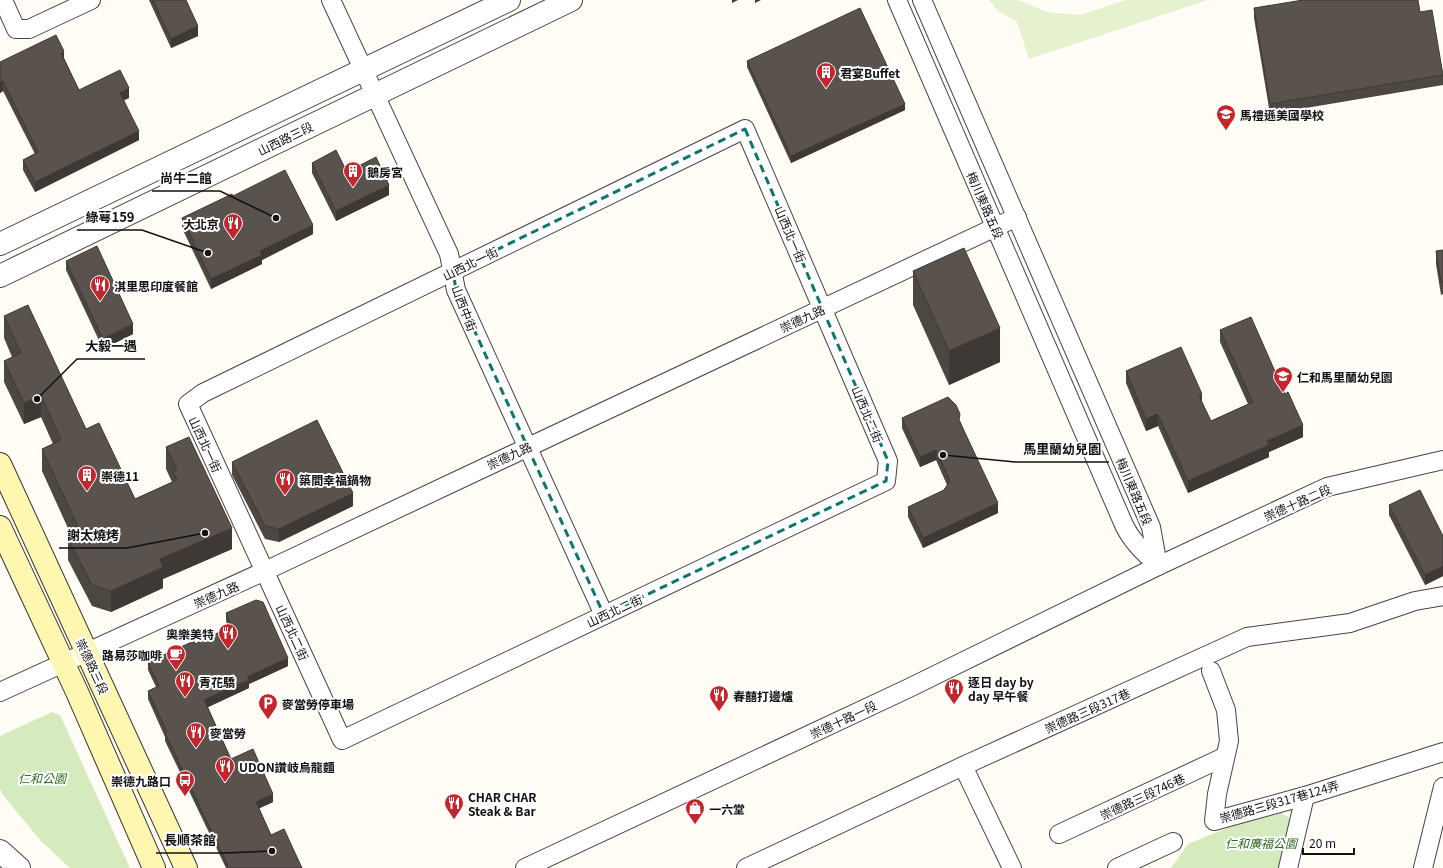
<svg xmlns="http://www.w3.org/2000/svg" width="1443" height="868" font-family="Georgia,'Noto Sans TC',serif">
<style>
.green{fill:#d5ebbd}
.pitch{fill:#e6f2cf}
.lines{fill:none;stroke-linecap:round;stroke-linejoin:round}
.minor-casing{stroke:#444;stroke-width:20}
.tertiary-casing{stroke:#444;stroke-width:24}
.secondary-casing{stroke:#333;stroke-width:24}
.minor{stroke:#fff;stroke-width:18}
.tertiary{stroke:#fff;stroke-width:22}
.secondary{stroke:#fff6b0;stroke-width:22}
.wall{fill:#4d4742}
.shaded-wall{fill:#3f3936}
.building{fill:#5a524d;stroke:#3f3936}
.marked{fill:none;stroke:#0f766e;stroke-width:3;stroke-dasharray:8 5;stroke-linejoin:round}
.labels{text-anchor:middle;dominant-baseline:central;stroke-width:4;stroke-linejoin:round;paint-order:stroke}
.poi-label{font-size:12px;font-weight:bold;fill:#111;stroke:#fff;text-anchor:start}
.street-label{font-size:12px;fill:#111;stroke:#fff}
.park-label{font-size:12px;font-style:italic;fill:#2f6b1f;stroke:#fff}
.leader{fill:none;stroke:#111;stroke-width:1.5}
.callout-dot{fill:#111;stroke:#fff;stroke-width:1.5}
.callout-label{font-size:13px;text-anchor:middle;font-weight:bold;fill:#111;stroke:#fff;stroke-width:4;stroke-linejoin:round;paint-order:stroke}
</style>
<rect width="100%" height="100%" fill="#fffdf5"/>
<g class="green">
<polygon points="52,712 60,715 130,868 70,868 40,840 3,795 0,789 0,736"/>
<polygon points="1274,809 1293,820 1281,868 1171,868 1188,844"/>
</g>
<polygon class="pitch" points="989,0 1017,0 1047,12 1080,15 1126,0 1208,0 1029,59 1017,22 998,11"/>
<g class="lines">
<g class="minor-casing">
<g id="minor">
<polyline points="3,0 16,29 29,29 91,0"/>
<polyline points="331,0 449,254 456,290 604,615"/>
<path d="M897,0l227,525c8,17 21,28 34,41"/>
<polyline points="922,0 1151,527 1158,566"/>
<polygon points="745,129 888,461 886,481 342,740 188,404 203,393"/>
<polyline points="1211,671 1226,710 1229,741 1217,794 1214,821 1305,796 1443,752"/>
<polyline points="0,692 265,571 1017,217"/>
<polyline points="963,766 1012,868"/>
<polyline points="1059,834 1224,757"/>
<polyline points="525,868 909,688 1158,566 1327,487 1443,460"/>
<polyline points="746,868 963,766 1247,637 1350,623 1415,601 1443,596"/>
<polyline points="1117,868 1173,842"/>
<polyline points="1288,868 1305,796"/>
<polyline points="1423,868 1443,787"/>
</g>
</g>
<g class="tertiary-casing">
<g id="tertiary">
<polyline points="0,244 509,0"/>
<polyline points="0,276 571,0"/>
<polyline points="0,851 19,868"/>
</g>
</g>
<g class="secondary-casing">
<g id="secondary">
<polyline points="0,464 186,868"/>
<polyline points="0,527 77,692 154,868"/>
</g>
</g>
<use href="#minor" class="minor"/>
<use href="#tertiary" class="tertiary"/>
<use href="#secondary" class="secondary"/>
</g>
<g class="wall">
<polygon points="149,0 186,0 198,36 171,48"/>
<polygon points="1254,8 1420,12 1443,75 1443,85 1270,114 1254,18"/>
<polygon points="64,58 79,90 129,98 124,100 139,140 35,192 23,170 23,160 35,154 3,91 0,93 0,62"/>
<polygon points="747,61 905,110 791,163 747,67"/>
<polygon points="312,163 347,172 389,195 336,221 312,173"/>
<polygon points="233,196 313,234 262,260 262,264 211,289 182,228 182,218"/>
<polygon points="1443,250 1443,294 1441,295 1436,264 1436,251"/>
<polygon points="66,261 133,334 103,349 66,270"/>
<polygon points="913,271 1000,362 949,385 913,305"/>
<polygon points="4,316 86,429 135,499 172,482 166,469 166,447 232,549 163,579 163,588 111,612 92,606 68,560 68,538 72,537 42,471 42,449 53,444 41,417 24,424 4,382 4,361 12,357 4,338"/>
<polygon points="1220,330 1303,437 1269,452 1269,457 1188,493 1158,426 1146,431 1126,383 1126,371 1202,402 1211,421 1248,404 1220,342"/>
<polygon points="902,418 960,421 998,513 923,548 908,517 908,507 944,490 947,485 936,460 920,467 902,428"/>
<polygon points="232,462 353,506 279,542 265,539 232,475"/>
<polygon points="1389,505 1443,536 1443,576 1425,585 1389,515"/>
<polygon points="226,613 288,666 249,684 249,688 208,707 231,759 273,802 259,808 271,835 302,868 226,868 165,741 165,737 148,699 148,691 156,687 148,670 148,662 195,644 229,628 226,621"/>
</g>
<g class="shaded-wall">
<polygon points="732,0 738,0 732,3"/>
<polygon points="755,0 761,0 755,3"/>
<polygon points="198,26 198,36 171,48 171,39"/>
<polygon points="64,51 64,61 61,53"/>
<polygon points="3,81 3,91 0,93 0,83"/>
<polygon points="129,88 129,98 120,102 120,93"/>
<polygon points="905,104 905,110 791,163 791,156"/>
<polygon points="139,131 139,140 35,192 35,182"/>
<polygon points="389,185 389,195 336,221 336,211"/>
<polygon points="313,225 313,234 262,260 262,264 211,289 211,279 260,251"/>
<polygon points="133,324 133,334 103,349 103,339"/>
<polygon points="1000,328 1000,362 949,385 949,351"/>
<polygon points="1202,394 1202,406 1199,396"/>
<polygon points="41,395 41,417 24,424 24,403"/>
<polygon points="1158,414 1158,426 1146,431 1146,419"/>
<polygon points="1303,425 1303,437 1269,452 1269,457 1188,493 1188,481 1267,441"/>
<polygon points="936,450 936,460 920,467 920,457"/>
<polygon points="353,493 353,506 279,542 279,529"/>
<polygon points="998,503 998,513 923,548 923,538"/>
<polygon points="232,528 232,549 163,579 163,588 111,612 111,591 160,559"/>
<polygon points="1443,566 1443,576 1425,585 1425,575"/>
<polygon points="288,658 288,666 249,684 249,688 204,709 204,700 247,677"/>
<polygon points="273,794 273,802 256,810 256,802"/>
</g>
<g class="building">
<polygon points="153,0 186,0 198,26 171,39"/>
<polygon points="1303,0 1418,0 1420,12 1432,10 1443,75 1270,104 1254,8"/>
<polygon points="860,8 905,104 791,156 747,61"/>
<polygon points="56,35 64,51 61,53 79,90 120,70 129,88 120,93 139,131 35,182 23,160 38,152 3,81 0,83 0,62"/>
<polygon points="336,150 347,172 376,157 389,185 336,211 312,163"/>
<polygon points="285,170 313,225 260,251 262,255 211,279 182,218 232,194 233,196"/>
<polygon points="97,246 133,324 103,339 66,261"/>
<polygon points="964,248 1000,328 949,351 913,271"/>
<polygon points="1443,250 1443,282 1441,282 1436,251"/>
<polygon points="28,305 86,429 99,423 135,499 177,480 173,472 177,470 166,447 189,437 232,528 160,559 163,567 111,591 92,585 68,538 81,533 42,449 61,440 41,395 24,403 4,361 21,353 4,316"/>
<polygon points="1251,317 1285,394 1288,392 1303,425 1267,441 1269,445 1188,481 1158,414 1146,419 1126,371 1181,347 1202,394 1199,396 1211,421 1253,402 1220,330"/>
<polygon points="948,397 956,405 960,414 959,420 998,503 923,538 908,507 944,490 950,481 936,450 920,457 902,418"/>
<polygon points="317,420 353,493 279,529 265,526 232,462"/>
<polygon points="1420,490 1443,536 1443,566 1425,575 1389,505"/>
<polygon points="256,600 263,602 288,658 247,677 249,680 204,700 231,759 253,749 273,794 256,802 271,835 284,829 302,868 229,868 165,733 167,732 148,691 159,686 148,662 194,641 195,644 232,626 226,613"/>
</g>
<path class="marked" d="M745,129l143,332 -2,20 -282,134 -148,-325 -3,-19z"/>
<defs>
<g id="building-pin" transform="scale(1)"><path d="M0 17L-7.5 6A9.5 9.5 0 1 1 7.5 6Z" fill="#c4262e" stroke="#fff"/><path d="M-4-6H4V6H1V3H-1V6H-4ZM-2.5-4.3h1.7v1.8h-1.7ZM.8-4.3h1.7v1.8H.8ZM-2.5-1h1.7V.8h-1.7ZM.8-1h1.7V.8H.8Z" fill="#fff"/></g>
<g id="school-pin" transform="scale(1)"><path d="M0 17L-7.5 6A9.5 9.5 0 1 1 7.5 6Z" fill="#c4262e" stroke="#fff"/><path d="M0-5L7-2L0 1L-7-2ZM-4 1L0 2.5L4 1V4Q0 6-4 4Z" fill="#fff"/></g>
<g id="restaurant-pin" transform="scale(1)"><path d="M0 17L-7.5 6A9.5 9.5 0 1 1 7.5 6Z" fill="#c4262e" stroke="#fff"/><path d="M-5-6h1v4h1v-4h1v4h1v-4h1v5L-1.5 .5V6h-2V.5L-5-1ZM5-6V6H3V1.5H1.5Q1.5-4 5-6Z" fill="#fff"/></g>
<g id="cafe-pin" transform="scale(1)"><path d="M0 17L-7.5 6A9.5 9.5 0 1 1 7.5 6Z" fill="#c4262e" stroke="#fff"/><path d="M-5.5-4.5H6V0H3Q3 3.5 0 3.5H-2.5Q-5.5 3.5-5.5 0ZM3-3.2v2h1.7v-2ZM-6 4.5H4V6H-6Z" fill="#fff"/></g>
<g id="parking-pin" transform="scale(1)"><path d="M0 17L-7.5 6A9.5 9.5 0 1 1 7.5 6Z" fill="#c4262e" stroke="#fff"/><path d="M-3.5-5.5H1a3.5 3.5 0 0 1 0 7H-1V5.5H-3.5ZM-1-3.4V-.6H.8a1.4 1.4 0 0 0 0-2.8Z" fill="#fff"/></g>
<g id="bus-pin" transform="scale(1)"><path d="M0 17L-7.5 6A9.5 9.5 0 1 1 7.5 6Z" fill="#c4262e" stroke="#fff"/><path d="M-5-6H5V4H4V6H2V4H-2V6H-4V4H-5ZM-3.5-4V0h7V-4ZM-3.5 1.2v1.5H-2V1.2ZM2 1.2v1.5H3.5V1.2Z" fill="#fff"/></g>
<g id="shop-pin" transform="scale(1)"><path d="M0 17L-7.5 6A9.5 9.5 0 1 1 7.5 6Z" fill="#c4262e" stroke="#fff"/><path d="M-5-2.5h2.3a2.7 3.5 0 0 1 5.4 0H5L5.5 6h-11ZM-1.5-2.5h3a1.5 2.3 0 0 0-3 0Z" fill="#fff"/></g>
</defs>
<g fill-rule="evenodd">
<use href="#building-pin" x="826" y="72"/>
<use href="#school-pin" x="1226" y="114"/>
<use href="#building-pin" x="353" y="171"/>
<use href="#restaurant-pin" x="233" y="223"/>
<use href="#restaurant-pin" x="100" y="285"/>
<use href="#school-pin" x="1283" y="376"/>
<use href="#building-pin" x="87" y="475"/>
<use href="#restaurant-pin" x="285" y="479"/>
<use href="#restaurant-pin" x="228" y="633"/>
<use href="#cafe-pin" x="176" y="654"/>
<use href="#restaurant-pin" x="185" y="681"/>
<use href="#restaurant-pin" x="954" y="688"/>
<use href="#restaurant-pin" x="719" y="695"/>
<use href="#parking-pin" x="268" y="703"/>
<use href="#restaurant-pin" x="196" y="732"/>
<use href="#restaurant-pin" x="225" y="766"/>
<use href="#bus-pin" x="185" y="780"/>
<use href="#restaurant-pin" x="454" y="803"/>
<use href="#shop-pin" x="695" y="808"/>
</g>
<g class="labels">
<g class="poi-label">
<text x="840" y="72">君宴Buffet</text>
<text x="1240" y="114">馬禮遜美國學校</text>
<text x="367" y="171">鵝房宮</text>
<text x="219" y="223" text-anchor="end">大北京</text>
<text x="114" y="285">淇里思印度餐館</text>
<text x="1297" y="376">仁和馬里蘭幼兒園</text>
<text x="101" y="475">崇德11</text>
<text x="299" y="479">築間幸福鍋物</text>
<text x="214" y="633" text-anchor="end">奧樂美特</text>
<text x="162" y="654" text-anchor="end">路易莎咖啡</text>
<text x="199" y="681">青花驕</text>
<text x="968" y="681">逐日 day by<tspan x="968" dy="14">day 早午餐</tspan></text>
<text x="733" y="695">春囍打邊爐</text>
<text x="282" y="703">麥當勞停車場</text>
<text x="210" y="732">麥當勞</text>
<text x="239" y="766">UDON讚岐烏龍麵</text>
<text x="171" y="780" text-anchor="end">崇德九路口</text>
<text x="468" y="796">CHAR CHAR<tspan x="468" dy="14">Steak &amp; Bar</tspan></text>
<text x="709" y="808">一六堂</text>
</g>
<g class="street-label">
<text transform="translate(285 138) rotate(-26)">山西路三段</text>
<text transform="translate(986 205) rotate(66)">梅川東路五段</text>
<text transform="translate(791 234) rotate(67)">山西北一街</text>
<text transform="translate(470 263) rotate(-26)">山西北一街</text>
<text transform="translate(465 308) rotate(69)">山西中街</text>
<text transform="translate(802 318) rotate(-25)">崇德九路</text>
<text transform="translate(868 414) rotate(67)">山西北二街</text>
<text transform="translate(206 444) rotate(65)">山西北一街</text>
<text transform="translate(509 455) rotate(-25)">崇德九路</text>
<text transform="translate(1135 491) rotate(67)">梅川東路五段</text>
<text transform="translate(1297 502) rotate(-24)">崇德十路二段</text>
<text transform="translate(216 594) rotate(-24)">崇德九路</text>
<text transform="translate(614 610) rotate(-25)">山西北二街</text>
<text transform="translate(293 632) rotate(65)">山西北二街</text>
<text transform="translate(93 666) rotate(65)">崇德路三段</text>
<text transform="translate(1087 710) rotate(-24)">崇德路三段317巷</text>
<text transform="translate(843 719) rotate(-25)">崇德十路一段</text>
<text transform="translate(1142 796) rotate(-25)">崇德路三段746巷</text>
<text transform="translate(1279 801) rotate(-16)">崇德路三段317巷124弄</text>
</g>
<g class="park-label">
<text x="42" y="777">仁和公園</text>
<text x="1261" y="842">仁和廣福公園</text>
</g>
</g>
<path class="leader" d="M276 218L220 191H152M208 253L142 230H77M37 399L77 359H145M943 455L1015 462H1109M205 533L127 548H59M272 851L224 853H156"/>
<g class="callout-dot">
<circle cx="276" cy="218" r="4"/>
<circle cx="208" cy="253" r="4"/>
<circle cx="37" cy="399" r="4"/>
<circle cx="943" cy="455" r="4"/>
<circle cx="205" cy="533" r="4"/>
<circle cx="272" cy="851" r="4"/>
</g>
<g class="callout-label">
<text x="186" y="183">尚牛二館</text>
<text x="110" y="222">綠萼159</text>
<text x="111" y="351">大毅一遇</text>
<text x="1062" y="454">馬里蘭幼兒園</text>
<text x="93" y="540">謝太燒烤</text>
<text x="190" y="845">長順茶館</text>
</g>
<path d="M1303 848v6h51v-6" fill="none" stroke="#111111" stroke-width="2"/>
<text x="1309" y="848" font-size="12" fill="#111111" stroke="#ffffff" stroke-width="3" paint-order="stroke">20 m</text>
</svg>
